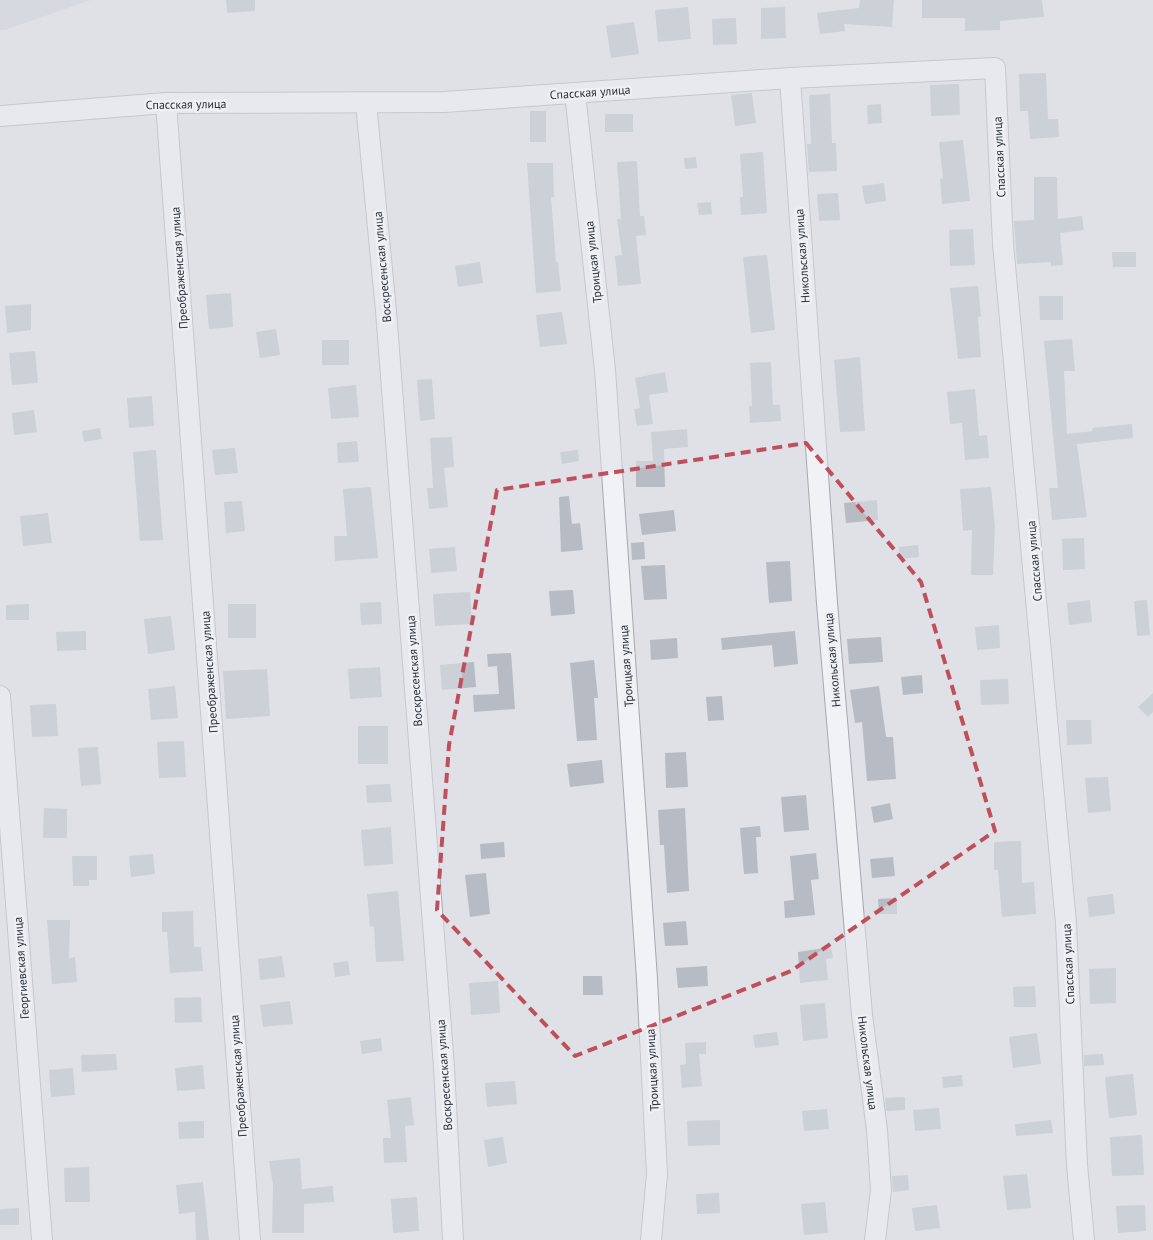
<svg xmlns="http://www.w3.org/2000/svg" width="1153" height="1240" font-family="'PT Sans',sans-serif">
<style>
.built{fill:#cdd1d8}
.building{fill:#b7bbc3}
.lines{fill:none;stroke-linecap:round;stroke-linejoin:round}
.minor-casing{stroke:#a5a8b0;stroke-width:22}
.minor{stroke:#f1f2f5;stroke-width:20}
.marked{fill:none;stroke:#c04f5c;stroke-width:4;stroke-dasharray:10 6;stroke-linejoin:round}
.labels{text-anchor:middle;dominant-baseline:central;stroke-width:5;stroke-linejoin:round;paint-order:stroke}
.street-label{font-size:12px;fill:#292f3c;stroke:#eef0f4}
</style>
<rect width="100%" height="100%" fill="#dfe1e7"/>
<polygon class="built" points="0,0 91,0 5,30 0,30"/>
<g class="building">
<polygon points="226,0 255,0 255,11 227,13"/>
<polygon points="860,0 894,0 892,27 844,24 845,31 820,34 817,13 859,8"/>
<polygon points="922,0 1042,0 1044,17 1000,21 1000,30 965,31 965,18 922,18"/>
<polygon points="688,7 691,39 658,42 655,10"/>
<polygon points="785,7 786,38 761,39 761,8"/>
<polygon points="736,18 737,44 713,45 712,19"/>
<polygon points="634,22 639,54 611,58 606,26"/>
<polygon points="1046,73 1048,119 1058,119 1059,137 1030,139 1028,111 1020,111 1019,74"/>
<polygon points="959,84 960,115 931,116 930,85"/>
<polygon points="752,93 756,123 735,126 731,95"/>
<polygon points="830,94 832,143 836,143 837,171 809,172 807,144 811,144 809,95"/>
<polygon points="881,104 882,123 868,124 867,105"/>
<rect x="530" y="111" width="16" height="31"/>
<rect x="605" y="114" width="28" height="18"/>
<polygon points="963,140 970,201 942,204 940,179 943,178 939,142"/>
<polygon points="763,152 767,213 741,215 740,197 743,197 740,154"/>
<polygon points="696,157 697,168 685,169 684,158"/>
<polygon points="637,161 640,216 644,216 646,235 636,236 641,284 618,286 615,256 622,255 617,219 621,219 617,162"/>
<polygon points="527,163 553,163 554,197 551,197 556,262 558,262 561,291 536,293"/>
<polygon points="1034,177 1057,177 1058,219 1082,216 1084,230 1060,233 1063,265 1051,266 1051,262 1017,264 1014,221 1034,220"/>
<polygon points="884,183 886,201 865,204 862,186"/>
<polygon points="838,193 840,220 819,221 817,194"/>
<polygon points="711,202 712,214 699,215 697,203"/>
<polygon points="973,229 975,265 950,266 949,230"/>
<polygon points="1112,252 1136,252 1136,267 1113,267"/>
<polygon points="767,255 775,330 751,333 743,257"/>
<polygon points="480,262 483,283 458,287 455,266"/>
<polygon points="978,286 981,316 978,317 981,357 958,359 950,288"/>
<polygon points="231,293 233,327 209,329 206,295"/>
<polygon points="1039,296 1063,296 1063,320 1040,320"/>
<polygon points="31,304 31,330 7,333 5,306"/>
<polygon points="562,312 567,344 540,347 536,315"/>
<polygon points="276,329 280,355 260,358 256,332"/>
<polygon points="1072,339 1075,371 1064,371 1067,434 1093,431 1092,428 1132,424 1133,438 1077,444 1087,517 1052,520 1049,488 1058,488 1044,341"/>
<rect x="322" y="340" width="27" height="25"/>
<polygon points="35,351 38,383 12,385 9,353"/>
<polygon points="860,357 865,431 840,432 834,360"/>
<polygon points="771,362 773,405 780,405 781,421 750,423 749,406 752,406 750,363"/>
<polygon points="665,372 668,392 649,395 653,424 637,426 634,409 640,408 635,378"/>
<polygon points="432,379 435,419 420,421 417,380"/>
<polygon points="356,385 359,417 331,419 328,388"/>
<polygon points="975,389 979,436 987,435 989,458 965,460 962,423 950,424 947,392"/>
<polygon points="152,396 154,426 129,428 127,398"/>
<polygon points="34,410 37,432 14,435 12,413"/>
<polygon points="100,428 102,439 84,442 82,431"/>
<polygon points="687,429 688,447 664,449 665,487 636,487 636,461 653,461 651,432"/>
<polygon points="452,437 454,467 444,468 448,507 429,509 427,488 433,488 430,438"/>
<polygon points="357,441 359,462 338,463 337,443"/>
<polygon points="235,448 238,473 215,475 212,450"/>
<polygon points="156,450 163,540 140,541 133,452"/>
<polygon points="578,450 579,461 562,464 560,452"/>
<polygon points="371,487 378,558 335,561 334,536 347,536 343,489"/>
<polygon points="991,487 995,528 993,575 971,575 972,530 963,531 960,489"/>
<polygon points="569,496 572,524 580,523 583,550 561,552 559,497"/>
<polygon points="877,500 878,520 846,523 844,503"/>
<polygon points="242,501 245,531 226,533 224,502"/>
<polygon points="674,510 676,531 642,535 639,514"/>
<polygon points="48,513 52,543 23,546 20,516"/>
<polygon points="1084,538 1085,569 1063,570 1062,539"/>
<polygon points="644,542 645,559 632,560 631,543"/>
<polygon points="918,545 919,557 900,559 899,547"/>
<polygon points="455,547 457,571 431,573 429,549"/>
<polygon points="790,561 792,601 769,603 766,562"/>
<polygon points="665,565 667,599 644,600 641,566"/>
<polygon points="573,590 575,614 551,616 549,591"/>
<polygon points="470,592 472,624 435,626 433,594"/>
<polygon points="1090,600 1092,622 1069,625 1067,603"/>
<polygon points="1147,600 1150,635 1137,636 1134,601"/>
<polygon points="381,602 382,624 361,625 360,603"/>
<polygon points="29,604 29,620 6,620 6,605"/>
<rect x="228" y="604" width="28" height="34"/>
<polygon points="171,616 175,650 148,654 144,619"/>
<polygon points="999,625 1000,648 977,650 975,627"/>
<polygon points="86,631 86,650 57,651 56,632"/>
<polygon points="795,631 798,664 774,667 772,645 722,650 721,638"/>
<polygon points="881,637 883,662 849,664 847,639"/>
<polygon points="677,638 678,658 651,660 650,640"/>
<polygon points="511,653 515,709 474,712 473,695 499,694 497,666 488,667 487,654"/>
<polygon points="594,660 598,698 594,698 597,740 577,741 570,663"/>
<polygon points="474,662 476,687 442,690 440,665"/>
<polygon points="380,667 382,697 350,699 348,669"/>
<polygon points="267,669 270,716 226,719 223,671"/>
<polygon points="922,675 923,693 903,695 901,677"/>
<polygon points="1008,679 1009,704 981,705 980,680"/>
<polygon points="175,686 178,718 151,720 148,689"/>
<polygon points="879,686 886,737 893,737 896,779 867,781 862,722 855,723 850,690"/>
<polygon points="1153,693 1153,712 1148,717 1138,707"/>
<polygon points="722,696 724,720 708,721 706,697"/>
<polygon points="56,704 58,736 32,737 30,705"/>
<polygon points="1066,720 1091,720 1092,744 1067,745"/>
<rect x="358" y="726" width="30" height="38"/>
<polygon points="184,741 186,777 159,778 157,742"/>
<polygon points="98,747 101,784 81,786 78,748"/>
<polygon points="686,752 688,787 666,788 665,753"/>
<polygon points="602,760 604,783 570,787 567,764"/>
<polygon points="1108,777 1111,811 1088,813 1085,778"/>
<polygon points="390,784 392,802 367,803 366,785"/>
<polygon points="806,795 809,830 784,832 781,797"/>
<polygon points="890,803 893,819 874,823 871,807"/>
<polygon points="44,808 67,809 67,838 43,838"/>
<polygon points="685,808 689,891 667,893 664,845 660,845 658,810"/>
<polygon points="760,826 761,837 756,837 758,873 744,874 740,828"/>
<polygon points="391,827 393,864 364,866 361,830"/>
<polygon points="1021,841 1022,883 1034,882 1036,914 1002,917 998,870 994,870 994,842"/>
<polygon points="504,842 505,857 481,859 480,844"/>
<polygon points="816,853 819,879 811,880 815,915 785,918 784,901 794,900 790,856"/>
<polygon points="153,854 155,874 131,877 129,856"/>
<polygon points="72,856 97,856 97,880 89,880 89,886 73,886"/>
<polygon points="893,857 895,876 872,878 870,859"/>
<polygon points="486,873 490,914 470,917 465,875"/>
<polygon points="398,891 404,961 376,962 374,926 370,927 367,894"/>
<polygon points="1113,894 1115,914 1089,917 1087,897"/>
<polygon points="897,898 897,914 879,914 878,899"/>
<polygon points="193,911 194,947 201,947 203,971 170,973 167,932 162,932 162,912"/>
<polygon points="47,920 70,920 69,958 75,957 77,982 52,984"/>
<polygon points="686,921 688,945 665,946 663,923"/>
<polygon points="831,947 833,958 826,959 828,980 800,983 798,952"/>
<polygon points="282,956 285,977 260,980 258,959"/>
<polygon points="348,961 350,975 335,977 333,963"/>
<polygon points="707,966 708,986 678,988 676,968"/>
<polygon points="1116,968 1116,1003 1090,1004 1089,969"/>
<polygon points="583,976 602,976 603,995 583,995"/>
<polygon points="498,981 500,1013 471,1015 469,983"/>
<polygon points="1035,986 1036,1007 1014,1007 1013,987"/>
<polygon points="201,997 202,1022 175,1023 174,998"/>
<polygon points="290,1001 293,1024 263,1027 260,1005"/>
<polygon points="825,1003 828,1038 803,1041 800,1005"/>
<polygon points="777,1032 779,1045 755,1048 753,1035"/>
<polygon points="1037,1033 1041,1064 1013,1068 1009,1037"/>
<polygon points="381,1038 382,1051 362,1054 360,1041"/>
<polygon points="706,1042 706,1054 699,1054 702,1086 682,1088 680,1065 686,1064 685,1043"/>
<polygon points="116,1054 117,1070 82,1072 81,1055"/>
<polygon points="1103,1054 1104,1065 1084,1066 1084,1055"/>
<polygon points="203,1065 205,1089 177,1091 175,1068"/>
<polygon points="73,1068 75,1095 51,1097 49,1070"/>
<polygon points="1133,1074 1137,1115 1109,1118 1105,1077"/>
<polygon points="962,1075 963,1086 943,1088 942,1077"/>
<polygon points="515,1081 517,1104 487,1107 485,1083"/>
<polygon points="411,1097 414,1125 405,1126 407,1162 384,1163 383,1138 391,1138 387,1100"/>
<polygon points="905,1097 905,1110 886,1111 885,1098"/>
<polygon points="939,1108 941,1129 915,1131 913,1110"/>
<polygon points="827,1109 829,1129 804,1131 802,1111"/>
<polygon points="720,1120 720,1145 688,1146 687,1121"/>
<polygon points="1051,1120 1053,1133 1016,1136 1015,1124"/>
<polygon points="204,1121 204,1138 179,1139 178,1122"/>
<polygon points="1142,1135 1144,1175 1112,1176 1110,1137"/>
<polygon points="503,1137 507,1163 488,1167 484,1140"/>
<polygon points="300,1158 302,1189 333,1186 334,1202 304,1204 304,1233 272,1233 273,1185 269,1161"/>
<polygon points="89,1167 90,1202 65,1202 64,1168"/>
<polygon points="1027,1174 1031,1208 1007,1210 1003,1176"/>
<polygon points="908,1175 909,1190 893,1192 892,1176"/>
<polygon points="203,1182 209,1240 196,1240 195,1212 179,1214 176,1185"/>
<polygon points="719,1193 720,1213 697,1214 696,1194"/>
<polygon points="417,1197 419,1231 393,1233 391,1199"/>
<polygon points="825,1202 828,1233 804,1235 801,1204"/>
<polygon points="937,1205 940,1228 915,1231 912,1208"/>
<polygon points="1145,1205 1146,1231 1118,1233 1116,1206"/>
<polygon points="19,1208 19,1225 0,1225 0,1209"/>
</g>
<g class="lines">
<g class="minor-casing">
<g id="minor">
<polyline points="790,78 827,603 862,1015 877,1130 881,1190 875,1240"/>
<polyline points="575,93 605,370 647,979 657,1174 651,1240"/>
<polyline points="166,103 250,1240"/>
<polyline points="366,103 386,311 444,1067 453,1240"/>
<polyline points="0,116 166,103 444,102 790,78 995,68 1003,244 1066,923 1077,1165 1084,1240"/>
<polyline points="0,696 42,1240"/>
</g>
</g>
<use href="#minor" class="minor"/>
</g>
<path d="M0 0H1153V1240H0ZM806,443l115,139 74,249 -204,140 -216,85 -138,-146 12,-165 48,-255z" fill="#dfe1e7" fill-opacity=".55" fill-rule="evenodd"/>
<path class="marked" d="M806,443l115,139 74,249 -204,140 -216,85 -138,-146 12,-165 48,-255z"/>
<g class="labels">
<g class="street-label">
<text transform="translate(590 92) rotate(-4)">Спасская улица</text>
<text transform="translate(186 104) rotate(-1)">Спасская улица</text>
<text transform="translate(999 157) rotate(-93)">Спасская улица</text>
<text transform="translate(802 256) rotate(-94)">Никольская улица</text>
<text transform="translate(593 262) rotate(-96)">Троицкая улица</text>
<text transform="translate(382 267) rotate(-95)">Воскресенская улица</text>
<text transform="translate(179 268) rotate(-94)">Преображенская улица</text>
<text transform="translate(1034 561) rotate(-95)">Спасская улица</text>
<text transform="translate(832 660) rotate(-95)">Никольская улица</text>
<text transform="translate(626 666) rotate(-94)">Троицкая улица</text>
<text transform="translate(414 671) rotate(-94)">Воскресенская улица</text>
<text transform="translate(209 672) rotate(-94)">Преображенская улица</text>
<text transform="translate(1068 964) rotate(-93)">Спасская улица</text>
<text transform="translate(21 968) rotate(-94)">Георгиевская улица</text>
<text transform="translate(868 1063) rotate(83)">Никольская улица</text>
<text transform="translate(652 1070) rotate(-93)">Троицкая улица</text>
<text transform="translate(444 1075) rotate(-94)">Воскресенская улица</text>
<text transform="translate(238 1076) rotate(-94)">Преображенская улица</text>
</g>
</g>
</svg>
